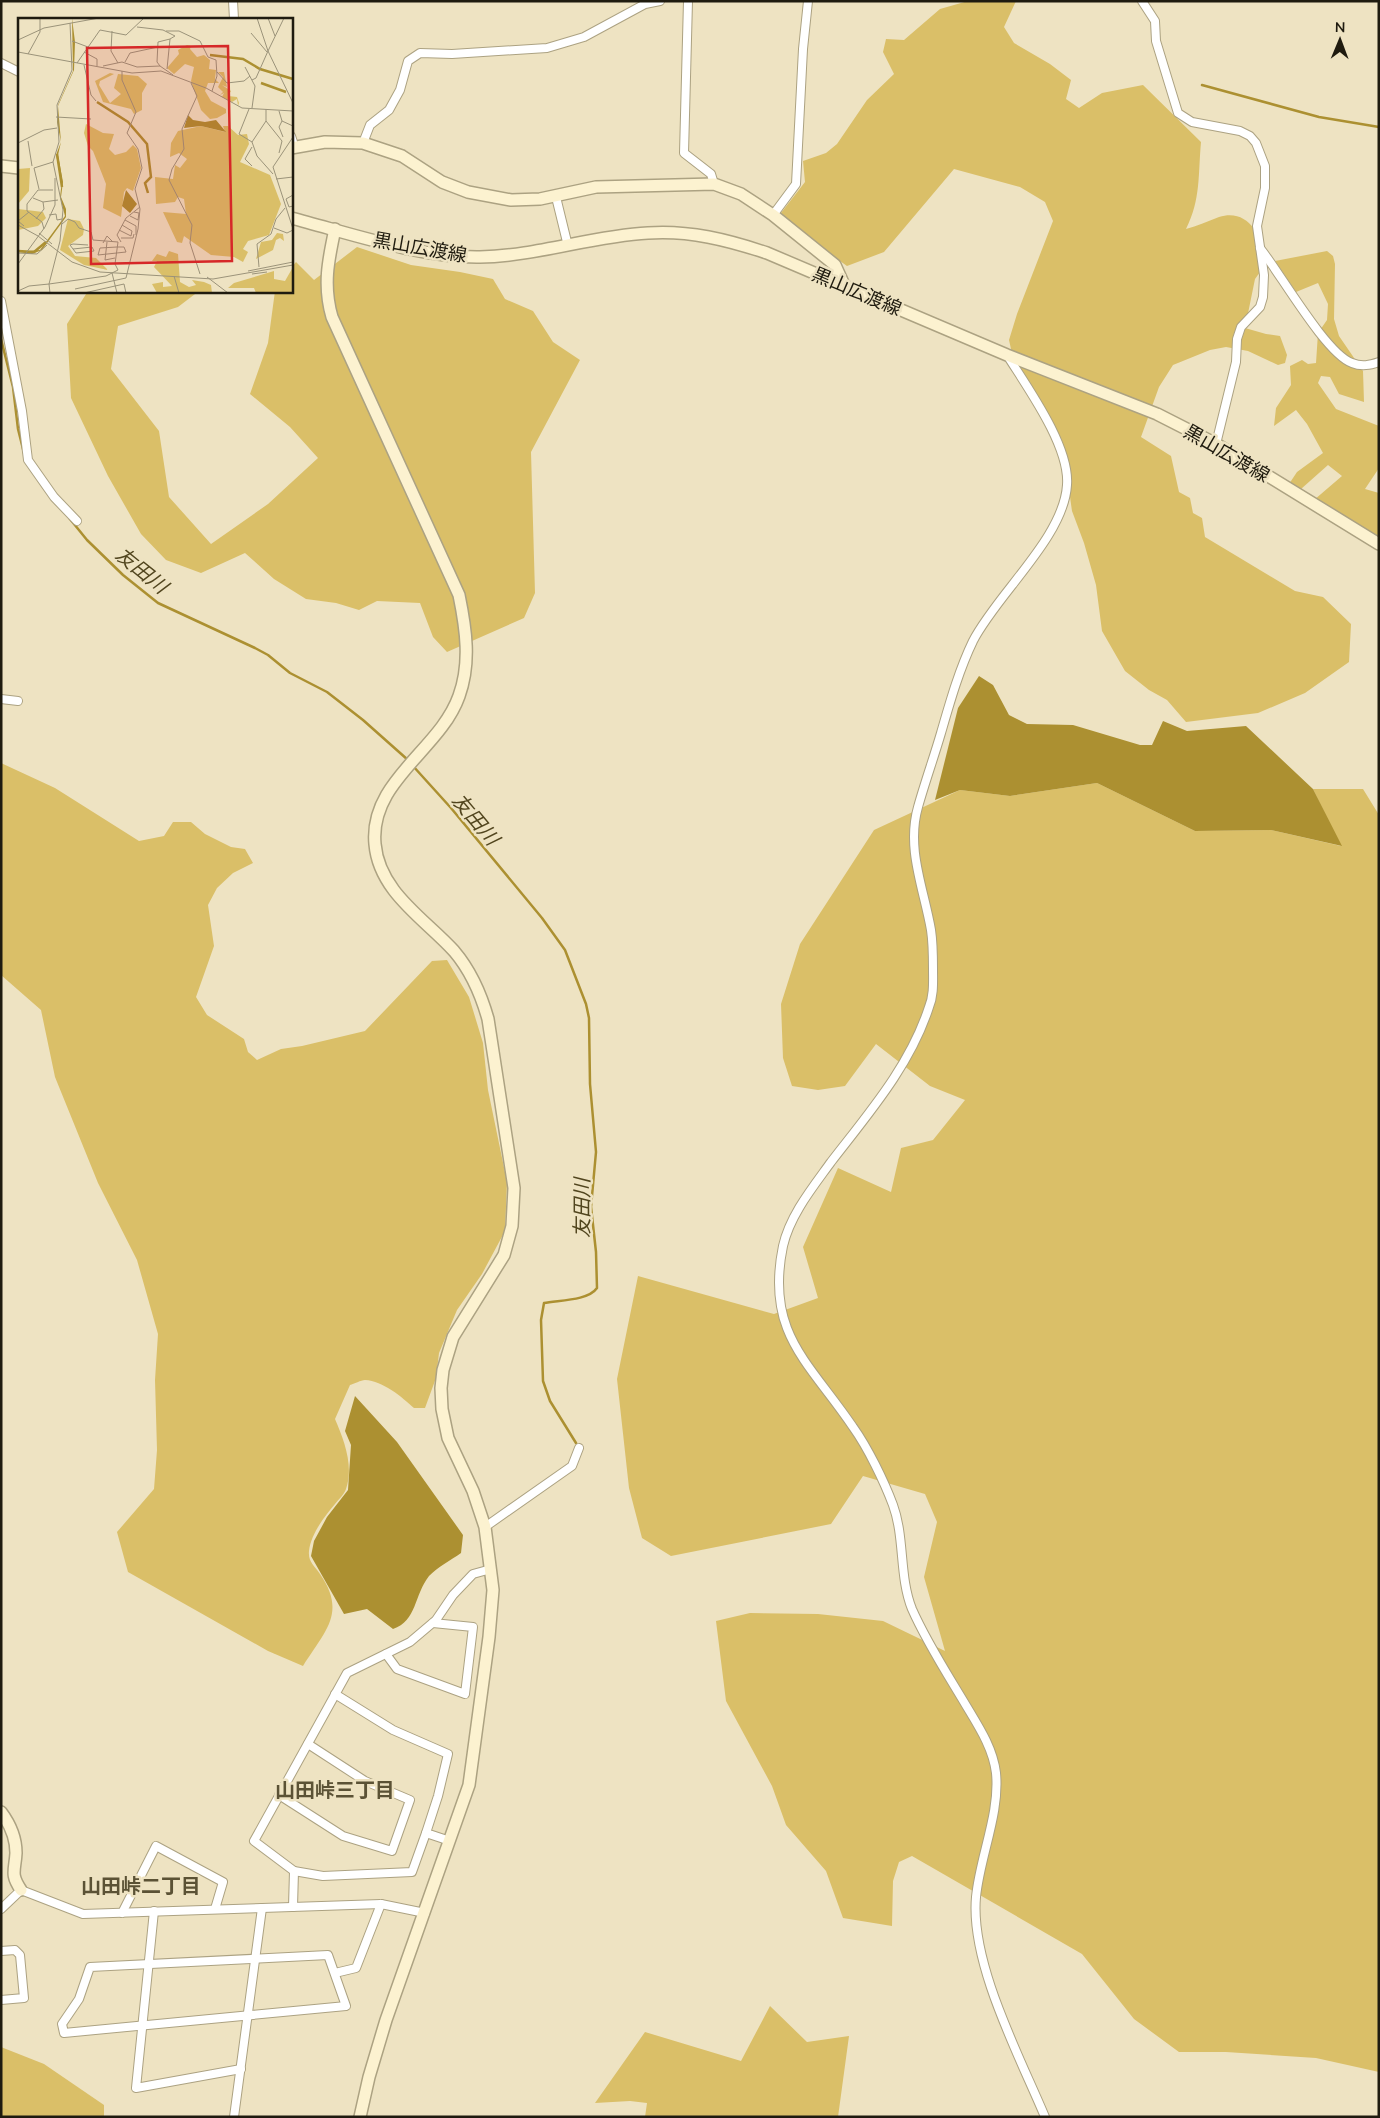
<svg xmlns="http://www.w3.org/2000/svg" width="1380" height="2118" font-family="Mulish,'Noto Sans JP',sans-serif">
<style>
.green{fill:#dabf68}
.water{fill:#ac9031}
.lines{fill:none;stroke-linecap:round;stroke-linejoin:round}
.stream{stroke:#ac9031;stroke-width:2.5}
.street-casing{stroke:#aca282;stroke-width:10}
.secondary-casing{stroke:#aca282;stroke-width:14}
.street{stroke:#fff;stroke-width:8}
.secondary{stroke:#fcf2d0;stroke-width:11}
.labels{text-anchor:middle;dominant-baseline:central;stroke-width:5;stroke-linejoin:round;paint-order:stroke}
.street-label{font-size:19px;fill:#1f1b0f;stroke:#eee3c2}
.water-label{font-size:20px;font-style:italic;fill:#51451e;stroke:#eee3c2}
.neighbourhood-label{font-size:20px;font-weight:bold;fill:#5b5235;stroke:#eee3c2}
.inset-river{fill:none;stroke:#ac9031;stroke-width:2.5}
.inset-road{fill:none;stroke:#9b937a;stroke-width:1}
.view{fill:#d62828;fill-opacity:0.15;stroke:#d62828;stroke-width:2.5}
.inset-edge{fill:none;stroke:#1f1b0f;stroke-width:2.5}
</style>
<rect width="100%" height="100%" fill="#eee3c2"/>
<g class="green">
<path d="M968,1h48l-12,26 10,16 36,21 21,16 -5,19 13,9 23,-15 41,-8 58,57c-3,33 0,57 -15,87 11,-3 22,-8 33,-12 31,-9 42,21 49,44l-13,18 -10,49 21,6 14,2 7,19 -2,8 -7,2 -30,-14 -22,-4 -16,3 -37,15 -14,22 -18,50 30,19 8,36 11,6 3,15 9,5 3,19 90,54 28,6 28,27 -2,38 -44,31 -47,20 -72,9 -19,-22 -18,-10 -24,-19 -23,-40 -6,-46 -12,-42 -12,-32 -10,-71 -44,-74 -7,-17 -2,-9 8,-26 36,-93 -8,-19 -25,-15 -66,-18 -70,83 -37,14 -36,-26 -30,-27 24,-31 -2,-21 23,-8 11,-9 30,-44 27,-26 -11,-22 3,-13 18,1 36,-31z"/>
<polygon points="357,247 411,265 460,272 493,279 505,299 533,311 553,342 580,360 531,452 535,593 524,618 447,652 433,637 420,603 377,601 359,610 336,603 306,599 274,579 245,553 201,573 166,560 141,534 108,476 71,398 67,324 88,291 199,291 178,307 118,326 111,369 159,431 169,497 211,544 268,504 318,458 290,427 250,394 268,343 275,291 291,291 291,268 296,262 314,280"/>
<polygon points="1327,251 1333,256 1335,264 1334,319 1339,336 1363,371 1364,402 1339,394 1330,377 1321,376 1318,383 1336,409 1379,426 1379,468 1365,489 1379,493 1379,541 1314,500 1342,476 1328,465 1301,489 1289,484 1297,472 1323,453 1307,424 1296,410 1274,426 1276,408 1291,385 1290,366 1302,360 1308,364 1316,363 1318,333 1327,320 1328,304 1318,283 1296,292 1275,261"/>
<path d="M1,763l54,25 84,53 25,-5 9,-14h18l14,12 26,13 14,2 8,14 -20,10 -16,15 -9,17 6,41 -18,51 11,18 37,24 4,13 9,8 24,-11 21,-3 63,-15 67,-70 15,-1 22,37 14,46 5,47 19,92 -2,49 -23,43 -25,36 -18,43 -3,25 -11,30h-11c-12,-11 -31,-27 -49,-28 -4,0 -11,4 -15,5l-15,34c9,21 19,47 11,70 -2,6 -8,11 -11,15 -11,13 -24,30 -26,47 -1,11 5,14 11,23 27,39 5,57 -17,92l-35,-15 -140,-79 -11,-40 37,-43 3,-39 -2,-70 3,-46 -21,-74 -39,-77 -43,-106 -14,-67 -40,-35z"/>
<polygon points="1097,783 1195,831 1271,830 1341,846 1313,789 1363,789 1379,815 1379,2072 1316,2058 1226,2052 1179,2052 1134,2019 1082,1954 912,1856 899,1862 893,1881 892,1926 843,1918 826,1871 786,1825 772,1786 726,1701 716,1621 750,1613 818,1614 883,1621 945,1651 924,1577 937,1522 925,1494 863,1476 831,1524 671,1556 642,1538 629,1488 617,1379 638,1276 774,1314 818,1298 803,1247 838,1168 891,1192 901,1148 933,1140 965,1100 930,1086 876,1044 845,1086 818,1090 792,1086 783,1058 781,1004 800,944 874,830 960,790 1010,796"/>
<polygon points="770,2006 807,2042 849,2036 838,2117 645,2117 647,2103 630,2101 595,2103 645,2032 741,2061"/>
<polygon points="1,2047 44,2064 104,2105 104,2117 1,2117"/>
</g>
<g class="water">
<polygon points="979,676 993,685 1009,715 1027,724 1073,725 1140,745 1152,745 1163,721 1187,731 1246,726 1313,789 1342,846 1271,830 1195,831 1097,783 1010,796 960,790 935,800 958,708"/>
<path d="M355,1396l42,46 66,93 -2,18c-10,7 -23,14 -32,23 -15,19 -12,45 -36,53l-26,-20 -23,5 -33,-58 3,-15 13,-24 21,-27 3,-45 -6,-14z"/>
</g>
<g class="lines">
<g class="stream">
<polyline points="1202,85 1319,117 1379,127"/>
<polyline points="1,339 13,387 18,429 25,457"/>
<polyline points="70,519 87,540 123,575 158,603 255,648 268,655 290,673 327,692 363,720 408,760"/>
<path d="M413,766l38,42 91,110 23,32 21,54 3,14 1,66 6,68 -5,55 5,45 1,36c-9,13 -39,12 -53,15l-3,17 2,61 7,20 26,42"/>
</g>
<g class="street-casing">
<g id="street">
<polyline points="233,1 234,19"/>
<polyline points="688,1 684,153 711,174 714,184"/>
<polyline points="1142,1 1155,21 1156,41 1178,113 1192,122 1240,131 1250,136 1256,143 1265,166 1265,188 1257,226 1264,275 1263,297 1260,307 1241,327 1237,339 1236,362 1216,444"/>
<polyline points="1,63 19,72"/>
<polyline points="291,136 295,148"/>
<polyline points="363,143 370,125 389,110 400,90 408,61 420,53 452,54 547,48 584,37 645,4 660,1"/>
<polyline points="556,197 568,246"/>
<polyline points="773,215 796,184 803,49 808,1"/>
<path d="M1260,248c20,25 66,106 92,115 10,4 18,2 27,-1"/>
<polyline points="1,301 22,411 28,460 54,497 77,521"/>
<path d="M1007,355c20,32 63,91 60,130 -3,52 -70,109 -94,156 -14,29 -23,61 -32,92 -7,24 -16,49 -23,74 -12,42 6,82 13,123 2,13 2,26 2,39 0,13 1,26 -4,38 -19,59 -61,107 -98,155 -18,25 -41,53 -48,84 -18,87 26,116 70,181 15,21 31,54 40,78 12,33 6,72 19,104 14,32 34,63 52,93 13,22 29,45 32,71 4,41 -16,83 -20,124 -6,66 43,158 69,220"/>
<polyline points="1,699 18,701"/>
<polyline points="485,1527 572,1466 579,1448"/>
<polyline points="386,1654 397,1669 465,1694 473,1627 433,1623"/>
<polyline points="335,1694 393,1730 448,1754 438,1796 426,1833 450,1841"/>
<polyline points="279,1795 343,1836 392,1851 410,1800 365,1781 308,1744"/>
<polyline points="294,1871 323,1876 412,1872 426,1833"/>
<polyline points="293,1907 294,1871 254,1841 347,1673 410,1642 436,1620 453,1595 473,1574 491,1569"/>
<polyline points="262,1908 381,1904 425,1913"/>
<polyline points="1,1909 21,1890 83,1914 262,1908 234,2117"/>
<polyline points="154,1911 136,2088 241,2069"/>
<polyline points="122,1913 156,1846 223,1882 215,1909"/>
<polyline points="1,1951 15,1950 20,1955 24,1998 1,2000"/>
<polygon points="328,1955 346,2006 64,2033 62,2024 79,1999 90,1967"/>
<polyline points="335,1973 356,1968 381,1904"/>
</g>
</g>
<g class="secondary-casing">
<g id="secondary">
<polyline points="291,148 325,142 363,143 402,156 442,182 468,192 511,200 540,199 596,187 714,184 741,194 773,215 835,265 844,285"/>
<polyline points="1,166 19,168"/>
<path d="M291,218c58,15 130,40 189,39 57,-1 111,-21 168,-24 41,-3 80,7 119,20l240,102 150,59 59,30 163,100"/>
<path d="M335,229c-7,32 -12,57 -3,88l127,278c7,34 12,68 0,101 -19,54 -90,85 -84,148 4,48 50,75 79,107 17,20 27,43 34,68l26,169 -2,38 -8,29 -51,82 -10,33 -2,18 1,21 6,29 25,53 12,36 8,63 -4,47 -20,148 -83,235 -17,57 -9,40"/>
<path d="M1,1812c9,12 15,25 15,41 -1,18 -6,21 5,37"/>
</g>
</g>
<use href="#street" class="street"/>
<use href="#secondary" class="secondary"/>
</g>
<g class="labels">
<g class="street-label">
<text transform="translate(420 247) rotate(10)">黒山広渡線</text>
<text transform="translate(857 291) rotate(23)">黒山広渡線</text>
<text transform="translate(1227 453) rotate(30)">黒山広渡線</text>
</g>
<g class="water-label">
<text transform="translate(142 570) rotate(39)">友田川</text>
<text transform="translate(476 819) rotate(50)">友田川</text>
<text transform="translate(581 1208) rotate(-90)">友田川</text>
</g>
<g class="neighbourhood-label">
<text x="335" y="1789">山田峠三丁目</text>
<text x="141" y="1885">山田峠二丁目</text>
</g>
</g>
<g transform="translate(18 18)">
<rect width="275" height="275" fill="#eee3c2"/>
<path d="M169,27l4,1 -1,3 7,8 7,-2 6,5 -1,9 7,1 -1,9 4,4h-11l-3,8 6,10 15,8v4l-9,5 -7,1 -9,-9 -10,-29 3,-14 -9,-3 -11,10 -7,-6 12,-14 -1,-4zM200,54h6l3,15 -5,-2 9,6 -3,5 9,1 2,6 -1,3 -1,-7 -5,3 -10,-5 2,-4 -4,2 3,-3 -5,-5 5,-10zM92,55l4,1 -14,7 -1,4 11,18 11,-9 -7,-6 4,-14 20,2 9,8 -5,9v17l-8,4 -3,-5 -28,-7 -8,-21zM68,106l17,9 11,1 -5,15 6,6 11,-3 7,-7 4,4 4,19 -8,23 -6,-3 -3,4 -3,25 -18,-9 3,-24 -13,-33 -5,-5 -4,-13zM183,108l24,6 -2,-6h5l10,9 9,-1 2,10 -9,18 30,13 11,29 -12,31 -21,6 -5,8 5,3 -5,10 -9,-5 -23,-2 -27,-19 -2,7 -5,-1 -14,-30 23,2 -2,-15 -6,-2 -3,5 -19,2 -1,-27 18,2 2,-14 5,3 7,-9 -8,-6 -9,4 1,-14 7,-12zM12,150l-1,23 -11,13v-35zM0,191l25,3 3,6 -8,8 -20,4zM50,201l12,2 4,8 -1,6 -15,11 7,10 21,2 12,12 -24,-5 -24,-15zM259,215l6,1 1,7 -4,-3 -4,2 -3,10 -17,9 5,-17 11,-2zM151,233l9,3 2,28 9,5 7,-2 -4,-5 12,2 7,3 1,8h-55l-5,-9 11,-2v5l9,-1 -18,-19 3,-6h-5l5,-7 9,3zM275,249v26h-37l-2,-5h-26l6,-5 40,-12v8l11,2z" fill="#dabf68"/>
<path d="M54,0l3,24 -1,28 -16,36 3,36 -3,13 5,27 -2,15 5,12v8l-24,33 -10,4 -14,-2 22,-2 25,-34 -5,-19 2,-16 -6,-26 5,-13 -4,-20 1,-17 15,-34zM170,97l5,5 12,2 11,-2 10,12 -25,-6 -17,2zM108,172l11,14 -7,9 -8,-7z" fill="#ac9031"/>
<path class="inset-river" d="M192,37l33,4 17,10 33,10M243,65l25,9M79,84l31,20 19,22 4,33 -6,6 3,10M39,136l5,33M0,233l16,1 12,-10"/>
<path class="inset-road" d="M250,0l7,18M266,0l-16,33 25,52M119,9l26,3 12,6 -5,3 -3,30M94,13l-1,20 7,12M148,13h13l21,10 8,16 8,3 1,16 -5,15M233,15l16,19M0,22l26,-12 55,-10M54,23l16,6M0,34l114,21 29,-2 45,17 36,20 51,3M66,34l13,7v7M10,36l12,-22v-14M107,44l5,-9 28,-6M59,45l23,-33 26,5 18,-17M66,47l7,30 5,6M85,48l19,-4 15,5 23,-1 13,9M142,48l-3,-4 1,-20 12,-3M227,49l10,19 -3,22M199,54l10,11 17,-2 6,-5M234,62l4,-2 12,-27 -11,-33M173,65l6,13 -15,33 2,20 -12,20 -3,11 23,45 -2,18 10,31M231,91l-10,25 13,8 5,14 16,18M248,91v12l16,20 -3,12M261,93l3,10 11,5M38,99l35,2M264,103l-3,6 4,10M275,119l-20,30 20,62M10,123l4,25M234,124l14,-21M0,125l26,-13 13,-2M234,129l-7,12 7,7M16,150l5,21M16,150l19,-6M258,161l17,-2M275,177l-7,4 3,8 4,-1M15,180l10,4 15,-2M31,197l7,-1 1,6 5,-1M112,198l8,4 1,-7 -5,-1M18,201l8,-10 -1,-7M107,202l11,6v9M44,206l6,-5 7,3 4,6 12,4 2,8M0,207l20,11 34,26 28,10 113,7 80,-14M6,208l-6,-5 11,-9M256,210l13,5 6,-3M26,211l-2,-7 -15,-11v-7l11,-14h15M101,212l12,6 1,-5 -10,-6M21,215l13,11M103,220h12l1,-4M89,224l-2,18 10,-2M103,224l-4,-7 9,-17 14,-11M85,225l4,-7 6,6M74,229l2,4 -18,2 -3,-4zM99,229h7l2,5 -28,3 2,-7zM55,231l-3,-4 3,-1 15,1M0,235l19,1 10,-9M0,246l27,-37 10,-22v-27M241,249l-2,-23 14,-10 5,-15 9,-11M230,253l45,-9M94,255l5,20M234,256l15,-2M156,258l5,17M189,259l21,16M57,271l51,-11 12,-49 2,-20 -5,-20 7,-21 -4,-19 -11,-16 9,-21 -14,-32v-9M0,273l11,-5 20,-2 11,-43 3,-31 -10,-48 6,-20 -2,-37 15,-35 -2,-47M32,275l-1,-9 57,-8 12,-6 -3,-6 3,-22 -25,-2M66,275l40,-9 2,9"/>
<path class="view" d="M210,28l4,215 -141,3 -4,-216z"/>
<rect width="275" height="275" class="inset-edge"/>
</g>
<rect width="1380" height="2118" fill="none" stroke="#1f1b0f" stroke-width="5"/>
<g transform="translate(1340 40) rotate(1)" stroke="#eee3c2" stroke-width="4" paint-order="stroke">
<path d="M0-4L9 19L0 12L-9 19Z" fill="#1f1b0f"/>
<text y="-8" font-size="14" font-weight="bold" text-anchor="middle" fill="#1f1b0f">N</text>
</g>
</svg>
